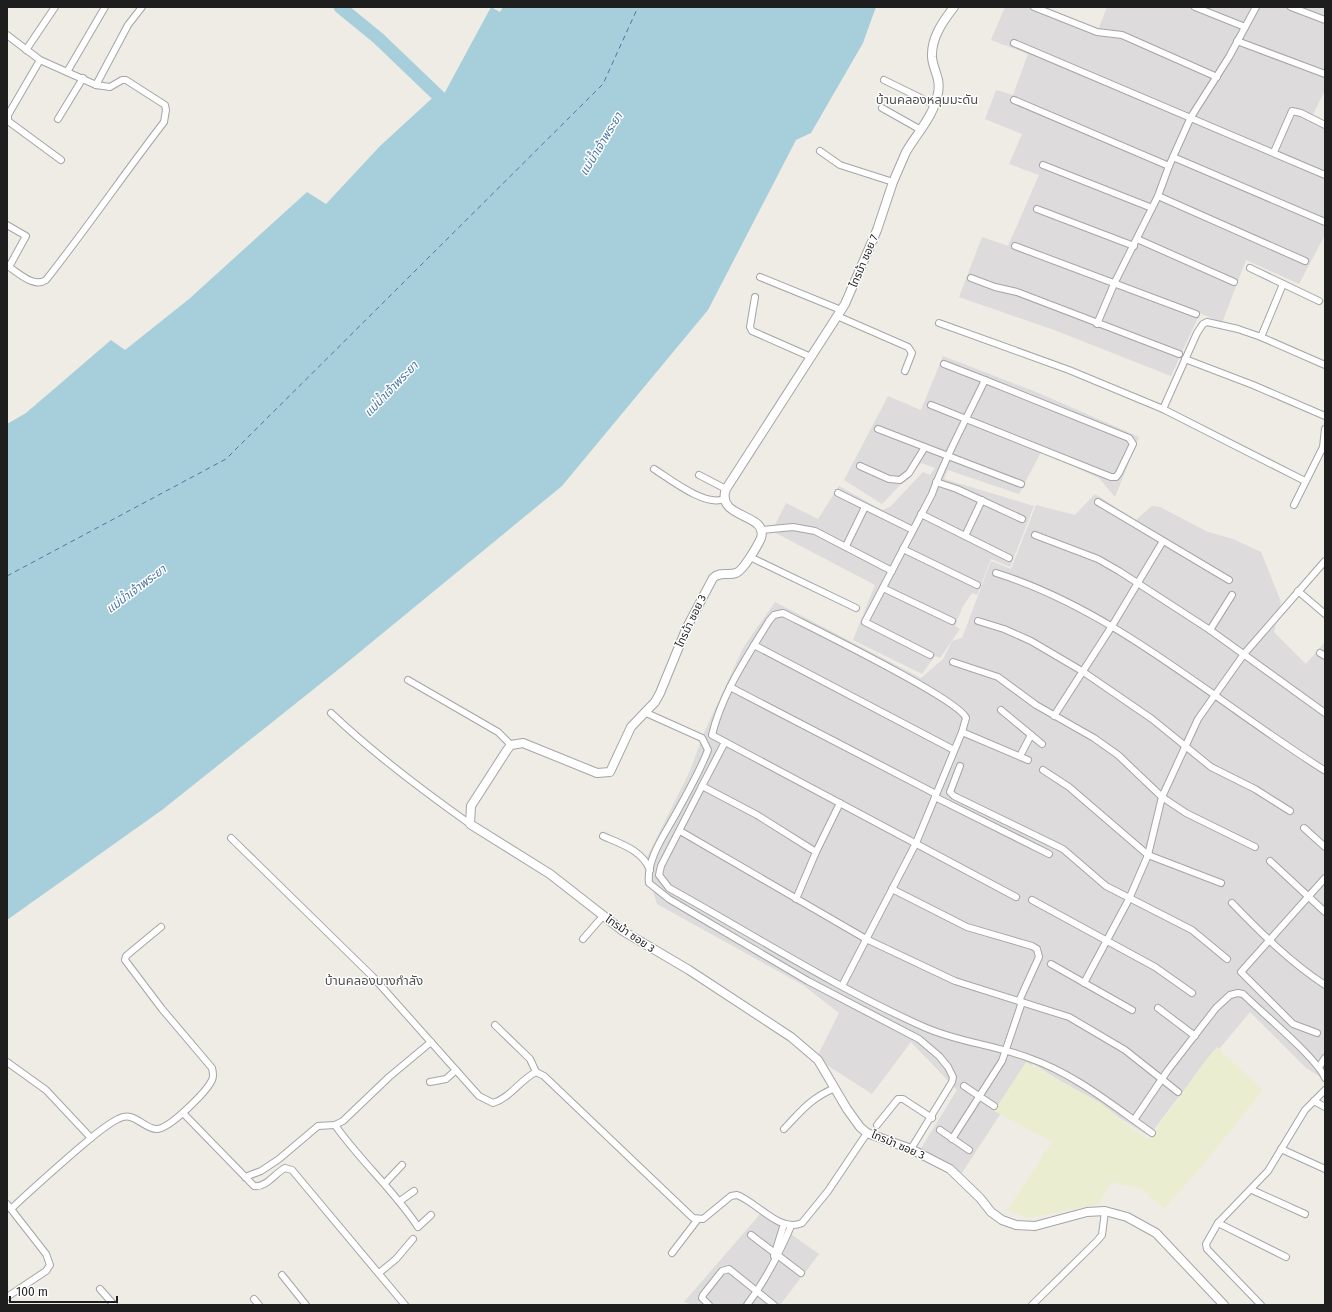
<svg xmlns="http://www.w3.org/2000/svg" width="1332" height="1312" font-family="'Fira Sans','Noto Sans Thai',sans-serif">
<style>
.residential{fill:#dddbdb}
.farmland{fill:#ebedd1}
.water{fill:#a7cfdb}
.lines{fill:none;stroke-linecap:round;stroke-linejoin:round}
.river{stroke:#a7cfdb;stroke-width:13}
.ferry{stroke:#4a77a4;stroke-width:1;stroke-dasharray:5 4;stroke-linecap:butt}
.minor-casing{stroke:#a5a5a5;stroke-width:8}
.tertiary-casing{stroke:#a5a5a5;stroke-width:10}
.minor{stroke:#fff;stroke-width:6}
.tertiary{stroke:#fff;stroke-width:8}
.labels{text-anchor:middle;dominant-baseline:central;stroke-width:3;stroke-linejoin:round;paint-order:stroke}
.street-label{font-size:11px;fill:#1e1e1e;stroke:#fff}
.water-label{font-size:12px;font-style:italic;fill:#4a77a4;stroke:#fff}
.quarter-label{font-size:13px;fill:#515151;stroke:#fff}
</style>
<rect width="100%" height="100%" fill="#efece5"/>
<g class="residential">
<polygon points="1005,7 1039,7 1098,30 1107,7 1325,7 1325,90 1312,117 1325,123 1325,235 1299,284 1246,260 1222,323 1200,313 1171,376 1054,330 959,297 982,237 1008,246 1039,175 1009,164 1022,134 985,119 996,90 1013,95 1028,54 991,40"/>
<polygon points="943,356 1041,394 1139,437 1115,497 1099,478 1041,452 1019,494 948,470 944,479 1034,506 1010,567 991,559 977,595 972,593 963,606 955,626 960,629 940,658 935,656 922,674 853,640 875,585 772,531 786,503 818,519 839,486 882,510 890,507 923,472 930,475 935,468 921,463 882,504 844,480 888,396 921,410"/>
<polygon points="1095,494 1136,520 1152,506 1160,507 1208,532 1233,539 1261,552 1281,602 1274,632 1306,664 1325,642 1325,1080 1305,1067 1250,1012 1173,1104 1149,1136 1033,1064 960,1176 920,1150 957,1090 911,1042 872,1094 827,1065 818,1055 839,1013 803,985 657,904 644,863 690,771 703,735 743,648 775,602 921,678 943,659 952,641 962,638 991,561 1011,569 1036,505 1075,515"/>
<polygon points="761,1213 819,1254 780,1305 693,1305 684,1302"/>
</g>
<polygon class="farmland" points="1217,1047 1263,1090 1197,1172 1164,1209 1141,1189 1111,1182 1099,1204 1027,1218 1007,1210 1052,1142 994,1111 1026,1062 1101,1103 1138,1133 1149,1139 1205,1061"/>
<polygon class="water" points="491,7 500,12 503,7 876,7 863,43 811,133 796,140 708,310 562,486 344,665 162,810 7,920 7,424 26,413 111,340 125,350 189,299 307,192 326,204 380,146 440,91 444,94"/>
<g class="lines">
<polyline class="river" points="340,7 378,38 449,106"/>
<polyline class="ferry" points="7,576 226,459 603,84 638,7"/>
<g class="minor-casing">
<g id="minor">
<polyline points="1034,7 1097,32 1122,35 1217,77"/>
<polyline points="1195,7 1245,27"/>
<polyline points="1291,7 1325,20"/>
<path d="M7,35l33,25 56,25 14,2 12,-7h4l39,25 1,5 -2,12c-40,52 -77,106 -118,158 -12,8 -26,-6 -37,-13l17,-31 -19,-11"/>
<polyline points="1237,41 1325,74"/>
<polyline points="1014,43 1325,175"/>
<polyline points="26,50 55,7"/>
<polyline points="40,60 8,115 8,121 61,160"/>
<polyline points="67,72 105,7"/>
<polyline points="884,80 935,105"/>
<polyline points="96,85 128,25 142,7"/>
<polyline points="1014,100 1169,166"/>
<polyline points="882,108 921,130"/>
<polyline points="58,119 83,78"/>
<polyline points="820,151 840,165 893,182"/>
<polyline points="1274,152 1292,111 1301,113 1325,125"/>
<polyline points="1173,157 1325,222"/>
<polyline points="1043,165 1152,208"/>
<polyline points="1158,196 1305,261"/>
<polyline points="1037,209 1134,246"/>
<polyline points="1137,239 1234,282"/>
<polyline points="1015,246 1196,314"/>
<polyline points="1250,268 1319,301"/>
<polyline points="760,277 841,310"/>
<polyline points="971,278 995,287 1017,292 1179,354"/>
<polyline points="755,297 750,327 752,331 811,357"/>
<polyline points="837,316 908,347 912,353 905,371"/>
<polyline points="939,323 1069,370 1163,409 1305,481"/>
<polyline points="1097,324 1114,284 1158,196 1169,166 1191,117 1229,57 1256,7"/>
<polyline points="1261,337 1283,284"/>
<polyline points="1185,359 1253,385 1325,416"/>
<polyline points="944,364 985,380"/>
<polyline points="1163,409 1197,333 1203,324 1207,322 1238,329 1261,337 1325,365"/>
<polyline points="878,429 1021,484"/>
<polyline points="860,466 889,479 900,480 909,473 925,447"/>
<path d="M654,469c16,10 51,38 70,30"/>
<polyline points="699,475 726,489"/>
<polyline points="936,482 957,489 1022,519"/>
<polyline points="838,493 913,530"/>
<polyline points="1098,502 1229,580"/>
<polyline points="1294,505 1323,447 1325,429"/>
<polyline points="921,514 1009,558"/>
<polyline points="761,530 793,527 815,531 892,571"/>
<polyline points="1035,535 1098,559 1119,571 1210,630 1325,713"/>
<polyline points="965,536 982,500"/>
<polyline points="846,546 865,507"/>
<polyline points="903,549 977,585"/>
<polyline points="750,557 856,608"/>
<path d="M996,573c121,38 221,130 328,197"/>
<polyline points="883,588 952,621"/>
<polyline points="1298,591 1325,614"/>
<polyline points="978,621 1004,629 1031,641 1082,671 1152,719 1211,767 1255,789 1290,811"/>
<polyline points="1210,630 1232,595"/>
<polyline points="754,645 954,750"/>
<polyline points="1320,653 1325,656"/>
<path d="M930,655l-65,-33 67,-128c14,-39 35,-76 53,-114l144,58 4,6 -14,29 -3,4h-5l-180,-72"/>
<polyline points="953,662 998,677 1036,705 1094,738 1118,755 1162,797 1186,813 1255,847"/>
<polyline points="408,680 498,732 511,745"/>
<polyline points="730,687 936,794"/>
<polyline points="1001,710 1042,744"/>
<path d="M644,712l58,26 6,12c-8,21 -19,40 -30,60 -11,21 -32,48 -29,73l20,16 139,82 111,58 20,17 9,11 5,10 -1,5 -41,67"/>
<path d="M331,713c43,41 91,77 139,111"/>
<polyline points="1054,716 1112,626 1163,541"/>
<path d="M962,732l4,-14c-7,-19 -156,-91 -183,-105l-9,2 -5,6c-22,36 -47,72 -57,114l304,162"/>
<polyline points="1020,756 1031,735"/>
<polyline points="960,766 950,792 954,796 1063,849 1106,886 1192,930 1227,959"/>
<polyline points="1043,770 1069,787 1148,855 1221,883"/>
<polyline points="702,786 725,742"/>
<polyline points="935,797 1049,854"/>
<polyline points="1304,828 1325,847"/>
<polyline points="680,831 866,939 955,981 1069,1017 1125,1050 1178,1092"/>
<path d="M603,836c18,8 39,14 47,34"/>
<path d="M231,838l142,139 106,119 14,7c17,-5 27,-23 43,-31l8,4 149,142 10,1 28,-23 6,-1c20,7 42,38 65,28l26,-32 39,-58"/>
<polyline points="816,852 840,803"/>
<polyline points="1270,861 1325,912"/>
<polyline points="892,889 967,927 1032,946 1037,949 1039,957 1019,1001"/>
<path d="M796,899l20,-47 -59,-37 -55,-29 -41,80 -2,9 10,13c85,47 167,100 255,139 33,15 71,18 105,31 46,16 83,47 123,75"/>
<polyline points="1032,900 1155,967 1192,993"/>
<path d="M1232,903c29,30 58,59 93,82"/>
<polyline points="583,939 603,916"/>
<polyline points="1051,964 1132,1010"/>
<polyline points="1084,983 1129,899 1148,855 1162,797 1198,719 1244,654 1325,561"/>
<polyline points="842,986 916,843 962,732 1028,760"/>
<polyline points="1158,1008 1195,1036"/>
<polyline points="495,1025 530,1059 536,1072"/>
<polyline points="1317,1033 1293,1024 1241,972 1325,878"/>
<polyline points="7,1062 46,1090 91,1138"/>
<polyline points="1319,1067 1325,1058"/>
<polyline points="430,1082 446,1079 456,1070"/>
<polyline points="964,1086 994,1106"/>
<polyline points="1314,1101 1325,1107"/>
<path d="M183,1113l71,73c12,2 21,-13 31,-18l7,2 113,135"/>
<path d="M1134,1120l34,-50 48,-62 14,-13 8,-2 5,1c18,18 74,64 82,84"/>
<path d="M335,1125c25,36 59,65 83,102l13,-12"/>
<polyline points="877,1125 898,1099 903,1099 932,1118"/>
<path d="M784,1129c18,-19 27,-31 51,-41"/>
<polyline points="940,1130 969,1150"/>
<polyline points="952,1139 1002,1061 1022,1002"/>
<polyline points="1281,1149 1325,1169"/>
<polyline points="245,1177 261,1171 279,1159 318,1126 335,1125 343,1121 389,1077 431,1042"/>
<polyline points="385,1183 402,1165"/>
<polyline points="1252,1190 1305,1214"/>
<polyline points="400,1201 414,1191"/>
<polyline points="7,1204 46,1254 50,1265 46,1271 7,1297"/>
<path d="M11,1209c22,-21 45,-41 68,-61 12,-10 25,-22 39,-29 16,-9 24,9 38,10 13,1 51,-38 56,-49 2,-4 1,-8 0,-12l-50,-59 -37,-49 1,-4 35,-29"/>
<polyline points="1218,1223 1286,1257"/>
<polyline points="751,1235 801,1273"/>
<polyline points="672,1253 698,1219"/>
<polyline points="774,1256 784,1224"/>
<polyline points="379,1273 396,1259 413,1239"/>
<polyline points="282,1275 306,1305"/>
<polyline points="100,1289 114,1305"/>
<polyline points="254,1299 259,1305"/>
<polyline points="709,1305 702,1298 703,1295 722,1271 729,1269 774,1305"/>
<path d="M747,1305c18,-24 32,-51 44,-79"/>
<polyline points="1032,1305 1097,1241 1102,1235 1105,1211"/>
<polyline points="1261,1305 1207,1249 1206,1244 1218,1223 1268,1171 1305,1110 1325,1090"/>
</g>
</g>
<g class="tertiary-casing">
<path id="tertiary" d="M954,7c-11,14 -23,31 -22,50 1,13 9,21 6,36 -4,23 -21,40 -32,59l-13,30 -16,48 -32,74 -119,185c-11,30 43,24 35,49 -3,7 -18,33 -25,35 -8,3 -16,-2 -23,5l-26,49 -27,66 -5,9 -24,25 -21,45 -13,1 -74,-30 -12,2 -4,5 -36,56 -1,18 80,50 73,57 66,39 102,67 27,23 29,49 13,18 7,6 44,16 39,20 30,29 11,14 11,8 14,5 19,1 52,-14 18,-1 22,6 29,16 68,72"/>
</g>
<use href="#minor" class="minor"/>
<use href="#tertiary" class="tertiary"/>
</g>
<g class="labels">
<g class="street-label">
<text transform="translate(864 261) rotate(-67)">ไทรม้า ซอย 7</text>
<text transform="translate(691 621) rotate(-65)">ไทรม้า ซอย 3</text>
<text transform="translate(630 934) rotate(34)">ไทรม้า ซอย 3</text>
<text transform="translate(898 1145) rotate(23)">ไทรม้า ซอย 3</text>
</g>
<g class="water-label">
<text transform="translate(601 144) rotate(-59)">แม่น้ำเจ้าพระยา</text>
<text transform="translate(391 389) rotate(-46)">แม่น้ำเจ้าพระยา</text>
<text transform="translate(136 589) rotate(-37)">แม่น้ำเจ้าพระยา</text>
</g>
<g class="quarter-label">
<text x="927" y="99">บ้านคลองหลุมมะดัน</text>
<text x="374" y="980">บ้านคลองบางกำลัง</text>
</g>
</g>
<rect width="1332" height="1312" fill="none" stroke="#1e1e1e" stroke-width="16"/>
<path d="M10 1296v6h107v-6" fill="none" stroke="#1e1e1e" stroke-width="2"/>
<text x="16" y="1296" font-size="12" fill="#1e1e1e" stroke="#ffffff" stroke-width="3" paint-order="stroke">100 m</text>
</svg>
